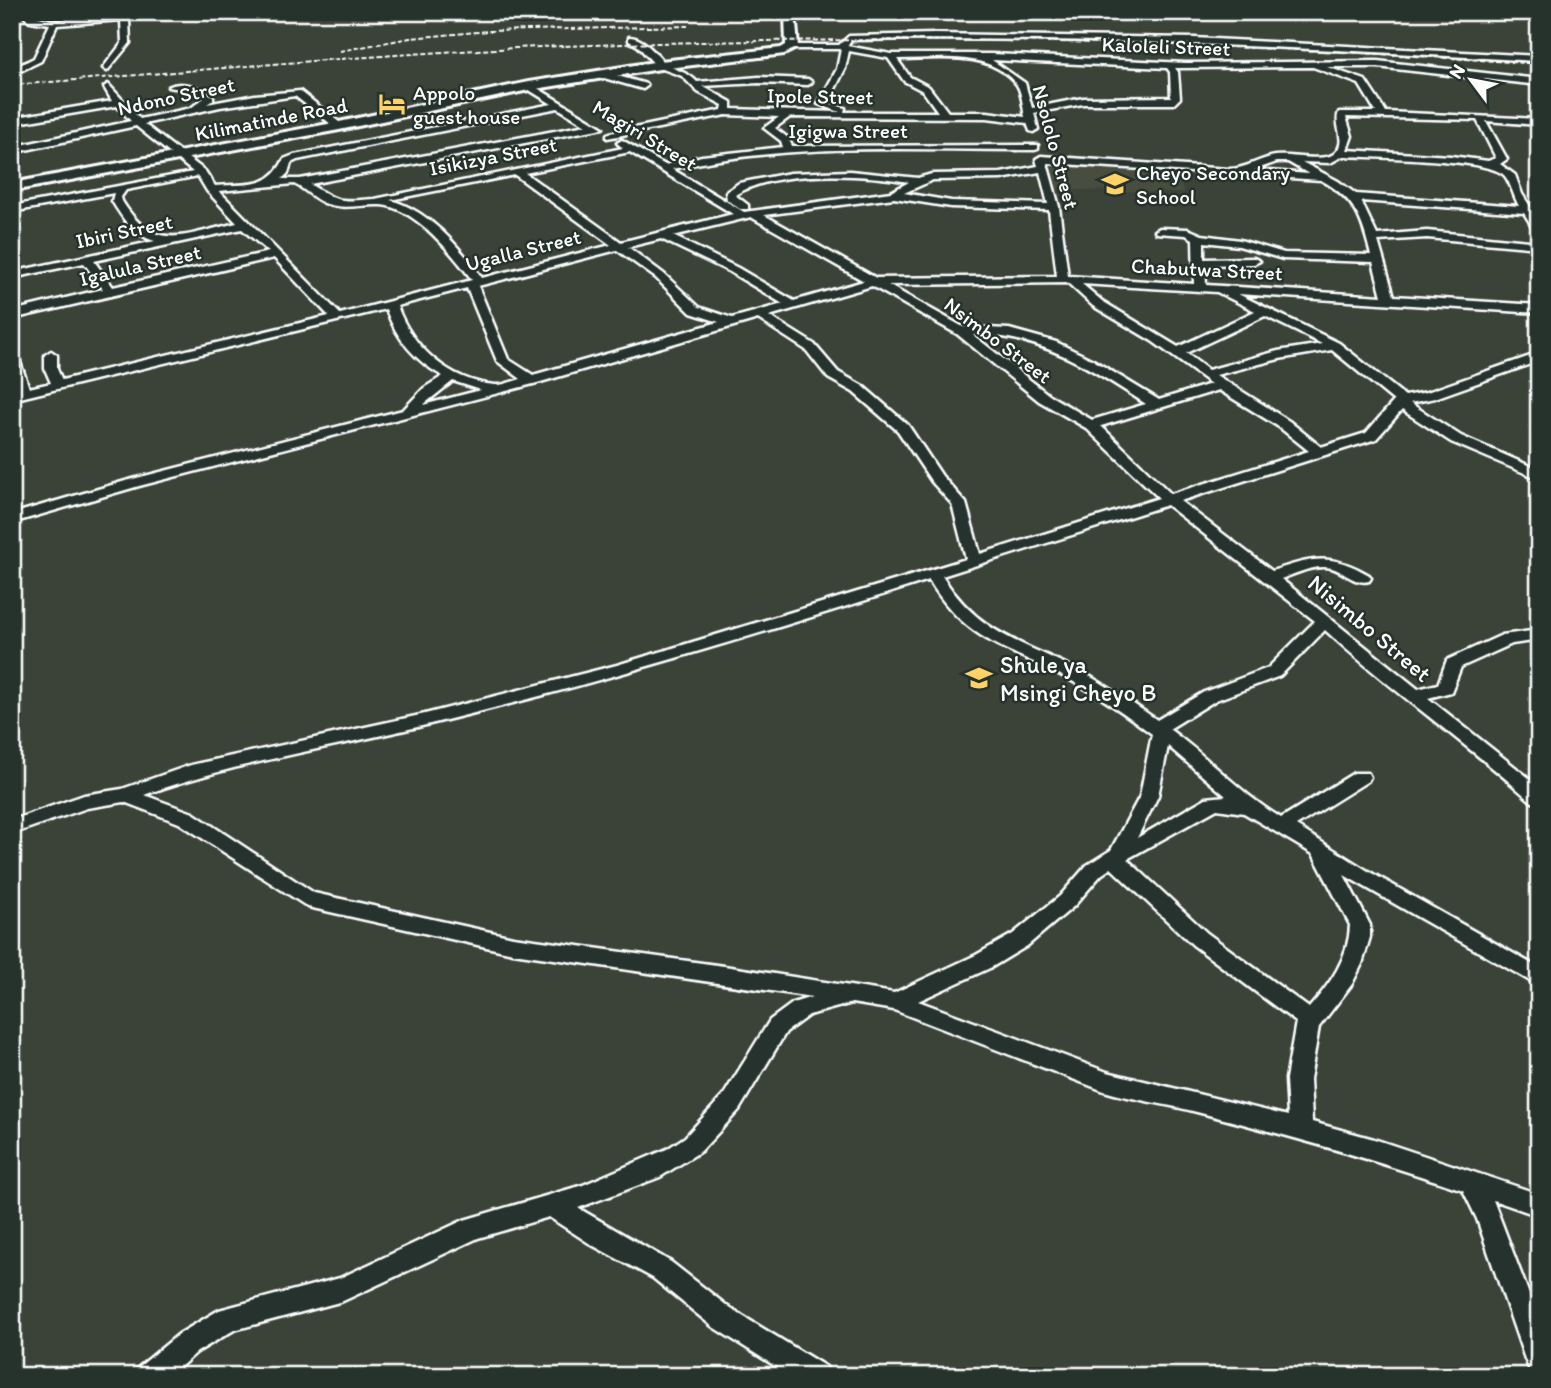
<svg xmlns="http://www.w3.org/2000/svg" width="1551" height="1388" font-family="Itim,sans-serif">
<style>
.built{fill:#4a4e41}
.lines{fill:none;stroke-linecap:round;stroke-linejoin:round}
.street-casing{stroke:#fff;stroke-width:5}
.secondary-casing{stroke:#fff;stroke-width:6}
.street{fill:#26332d;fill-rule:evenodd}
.secondary{fill:#26332d;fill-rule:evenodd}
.rail{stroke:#fff;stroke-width:2;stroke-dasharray:5 2.5;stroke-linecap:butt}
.labels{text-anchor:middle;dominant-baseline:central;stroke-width:5;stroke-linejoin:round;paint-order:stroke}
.far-street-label{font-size:21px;fill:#fff;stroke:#26332d}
.far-poi-label{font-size:21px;fill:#fff;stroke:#26332d;text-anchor:start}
.street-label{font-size:24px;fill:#fff;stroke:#26332d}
.poi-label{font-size:24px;fill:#fff;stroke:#26332d;text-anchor:start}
</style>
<rect width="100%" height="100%" fill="#3b4339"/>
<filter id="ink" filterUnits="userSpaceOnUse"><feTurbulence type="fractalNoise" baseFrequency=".0143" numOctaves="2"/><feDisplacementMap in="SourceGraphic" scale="14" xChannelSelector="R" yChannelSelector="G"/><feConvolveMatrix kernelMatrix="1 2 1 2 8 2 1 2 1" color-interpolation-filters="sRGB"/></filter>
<g filter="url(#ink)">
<polygon class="built" points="1047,165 1175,169 1184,193 1051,189"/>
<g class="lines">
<g class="street-casing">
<g id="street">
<polygon points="20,12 55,21 158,12 193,12 129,19 130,43 107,71 103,68 122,43 121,20 57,25 41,61 12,75 12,69 34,58 50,24 29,21"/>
<polygon points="823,12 861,12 791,19 787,17"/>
<path d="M935,34l259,4 345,18v5c-229,-13 -458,-25 -688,-21l-4,6 44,8h100l195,9 191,-2 162,18v6l-162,-18h-50l38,13 21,32 153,7v6l-53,-4 21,38 -7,5 15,11 7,19 17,26v12l-4,-1 -11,-18 -163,-12 16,34 50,-4 112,11v6l-112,-10 -49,3 16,55 145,9v8l-301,-19 101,49 66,53 22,-4 112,-39v8l-104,37 -25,5 51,33 78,34v9l-88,-37 -49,-32 -26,29 -196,62 92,70c40,-13 58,-19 97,4l2,3 -2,3c-14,4 -24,-9 -37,-13 -17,-4 -35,5 -51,11l137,110 20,-5 9,-24 55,-25 37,-5v10l-27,4 -51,23 -10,25 -23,6 111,88v17l-7,-1c-67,-61 -141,-111 -207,-172l-45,46 -64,24 -47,29c39,28 72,65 112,89l73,-45h14l2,4 -2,4 -72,45 72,45 171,97v18l-195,-111 26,50v12l-8,27 -10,20 -33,43 -9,52 2,43 62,17 165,55v22l-46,-16 46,121v51l-10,-4 -4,-9 -48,-140 -14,-29c-88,-30 -176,-55 -266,-78 -31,-8 -62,-12 -93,-21l-210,-81 -42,-7 -43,12 -23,17 -47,78 -38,41 -41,26 -82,31 93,54 60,47 95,58 4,9h-39l-78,-49 -60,-49 -61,-33 -43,-28 -71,21 -135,63 -109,29 -37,22 -27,24h-35l4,-9 40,-33 40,-24 121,-32 124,-58 119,-35 84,-36 18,-12 38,-41 47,-76 23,-17 19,-6 -299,-44 -205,-46 -129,-84 -55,-21 -37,6 -75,26v-14l72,-25 38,-6 69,-24 234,-51 192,-49 349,-106 -14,-55 -20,-22 -34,-51 -45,-39 -25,-14 -22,-28 -48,-31 -221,64 -398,103 -127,37v-9l117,-34 274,-70 21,-22 19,-12c-27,-14 -47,-38 -57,-67l-374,91v-8l5,-1 -5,-14v-22l7,4 10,29 22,-5 -6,-14v-14l6,-4 6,4v14l5,11 267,-64 -55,-58 -262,61v-8l91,-22 -19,-26 -72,15v-6l143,-31c-22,-6 -32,-22 -43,-40l2,-8 -102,19v-6l181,-34 -57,-46 -124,27v-6l119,-26 -14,-15 -105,18v-6l100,-17 -8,-14 4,-3 32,35 51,-11 13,-10 -16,-8 -20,-3c15,-8 31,1 45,9v4l-6,4 48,-9 45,-4 44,35 -8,2 -41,-32 -75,11 -76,17 61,47 10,15c32,-3 54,4 69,-27l10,-4 258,-51 -26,-16 -1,-2 4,-3 74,45 -293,56c29,20 31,17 65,15l248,-51 -6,-5 5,-3 43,25 37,-9 81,-9 -2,-6 -17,-13 15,-11 -53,-2 -119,23v-4l3,-1 112,-23 1,-5 -25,-13 -16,-16 -25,-9 -19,-21 -9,-5v-4c17,0 28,21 39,28 11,7 20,7 29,17l62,-5 49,2 4,3 -4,3 -49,-2 -57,3 29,16v7l109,3 -22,-8 19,-35 4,-20h-49l-3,-4h50l10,-9zM849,51l39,7 16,23 19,10 15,21h-94l1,-4 -17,-5 17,-34zM897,59c40,0 93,-10 120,26 5,7 6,23 8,32l-38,-5h-39l-19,-25 -19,-10zM992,60l175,8 3,4 1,25 -88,1 -51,10 -7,-25zM1313,67l46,17 17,28h-37c-6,14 9,28 -4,41 -10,10 -44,1 -59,3 -16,2 -30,13 -47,13l-188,-13 -5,3 2,7 -37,7 -69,1 -14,4 -68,-7 -60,2 -51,10 -13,9 1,8 13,9h8v-4l-13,-10c40,-26 128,-21 174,-13l-18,10 -147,20 -72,-43c118,-27 243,-19 363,-19l3,-1v-4l-246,1 -4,-8 -13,-10 15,-11 197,1 40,5 3,8 3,1 5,-3 -4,-16 49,-9h91l6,-6 -2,-26 -3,-4zM558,108l28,17 -286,54h-18l6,-6 3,-10 6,-3zM1346,117l131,3 19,38 -8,3 -37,-5 -104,-6 5,-14zM630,152l103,62 -112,28 -96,-69zM1343,156c28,2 148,2 162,20 6,8 9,21 14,30l-163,-12 -18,-13 -36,-19 28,1zM1277,162h11l21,12 -55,-4zM1047,163l274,17c35,19 41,39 50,75l-87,-2 -44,-13 -38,-5 -14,-6 -28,-1 -5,3 1,2 30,2 7,4 1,45 -126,-8 -9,-69zM1040,172l8,32 -97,-3 -47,-8 29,-13 68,-1zM515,175l96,70 -129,33c-22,-31 -54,-68 -92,-78zM198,176l9,15 30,32c-52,11 -82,32 -115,-22l-1,-4 5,-7zM294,184c12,5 20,16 33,20 18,6 35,0 54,1 33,2 73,50 91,75l-132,34 -121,-123zM894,198l57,9 98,3 8,66 -181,2 -112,-63zM751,217l113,64 -70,20 -56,-33 -65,-32zM242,229l27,23 -156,35 -19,-26zM661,239l69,33 53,32 -51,14 -33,-11 -35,-33 -36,-27zM1204,242l35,4 44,13 90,3 9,34 -176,-11 -1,-20 49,-1 6,-3 -6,-3 -50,1zM617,250l39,28 35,35 28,9 -186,53 -25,-16 -30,-73zM1068,283l25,23 59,35 59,43 -52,16 -66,-40 -37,-18 -47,-13 -46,-2 -75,-42zM1082,284l135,8 38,19 -77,36 -76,-46zM872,286l85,48 82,67 47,27 73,70 -179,56 -14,-51 -24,-27 -34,-51 -45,-39 -25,-14 -24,-28 -45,-28zM467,288l30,73 24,18c-8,2 -19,7 -26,6 -46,-4 -83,-38 -98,-79zM1265,316l57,28 -44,7 -70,19 -22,-17zM973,335c66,-1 119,34 173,69l-54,16 -43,-25zM1332,350l62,51 -28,32 -45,14 -32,-26 -73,-46 63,-16zM453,381l28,9 -58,15zM1219,390l60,37 30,24 -138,43 -70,-68zM1167,505l148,116 -47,47 -64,24 -47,28c-25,-17 -50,-35 -77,-49 -59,-30 -99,-35 -138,-95zM929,580c39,65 82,67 143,101 28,15 55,34 80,53l-12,62 -29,54 -24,15 -27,31 -47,38 -37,21 -82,38 -170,-27 -211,-29 -199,-44 -121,-80 -49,-18c91,-33 188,-47 282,-70 170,-41 337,-92 503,-145zM1168,746l58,50 -20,2 -69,40 21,-42zM1217,809l27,4 69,41 37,71c-1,33 -20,59 -41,83l-102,-75 -80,-74zM1111,868l82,77 103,77 -10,57 2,37 -181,-44 -189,-71 74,-34 35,-21 47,-40 27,-31z"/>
<polygon points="600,71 646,84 647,86 643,89 597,76"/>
</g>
</g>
<g class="secondary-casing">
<polygon id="secondary" points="785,12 795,12 798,47 784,54 660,69 529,90 339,130 12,191 12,183 339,122 529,82 660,61 781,48 786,45"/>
</g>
<use href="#street" class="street"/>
<use href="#secondary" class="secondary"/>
<g class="rail">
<polyline points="340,51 410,38 489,31 688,26"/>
<path d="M12,85c184,-14 368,-32 552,-39 325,-12 650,-5 975,18"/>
</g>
</g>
</g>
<defs>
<g id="hotel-bare" transform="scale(2.1)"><path d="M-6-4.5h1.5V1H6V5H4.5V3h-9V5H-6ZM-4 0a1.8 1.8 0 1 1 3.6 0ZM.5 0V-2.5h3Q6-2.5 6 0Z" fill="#ffd166" stroke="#26332d" stroke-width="2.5" paint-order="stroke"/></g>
<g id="school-bare" transform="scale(2.1)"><path d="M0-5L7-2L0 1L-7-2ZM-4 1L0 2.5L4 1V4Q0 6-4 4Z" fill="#ffd166" stroke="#26332d" stroke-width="2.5" paint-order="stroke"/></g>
</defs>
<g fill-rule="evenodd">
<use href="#hotel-bare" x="392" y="104"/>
<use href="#school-bare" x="1115" y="184"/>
<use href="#school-bare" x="979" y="678"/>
</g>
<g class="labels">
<g class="far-street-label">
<text transform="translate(1166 46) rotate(2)">Kaloleli Street</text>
<text transform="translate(176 96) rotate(-12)">Ndono Street</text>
<text transform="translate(820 96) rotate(1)">Ipole Street</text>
<text transform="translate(271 119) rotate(-11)">Kilimatinde Road</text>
<text x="848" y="130">Igigwa Street</text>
<text transform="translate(645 135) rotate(31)">Magiri Street</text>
<text transform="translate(1056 147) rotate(75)">Nsololo Street</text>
<text transform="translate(493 156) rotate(-11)">Isikizya Street</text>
<text transform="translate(124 231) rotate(-12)">Ibiri Street</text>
<text transform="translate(523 250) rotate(-14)">Ugalla Street</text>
<text transform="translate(140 265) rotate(-13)">Igalula Street</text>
<text transform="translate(1207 269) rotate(3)">Chabutwa Street</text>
<text transform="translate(998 340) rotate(37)">Nsimbo Street</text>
</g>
<g class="far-poi-label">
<text x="413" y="92">Appolo<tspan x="413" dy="24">guest house</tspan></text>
<text x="1136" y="172">Cheyo Secondary<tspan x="1136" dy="24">School</tspan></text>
</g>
<g class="street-label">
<text transform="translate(1370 628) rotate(40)">Nisimbo Street</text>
</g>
<g class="poi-label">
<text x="1000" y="664">Shule ya<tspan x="1000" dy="28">Msingi Cheyo B</tspan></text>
</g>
</g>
<rect width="1551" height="1388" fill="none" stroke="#26332d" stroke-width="42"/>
<rect x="21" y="21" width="1509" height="1346" fill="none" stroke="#fff" stroke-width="2.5" filter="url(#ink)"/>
<g transform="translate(1471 80) rotate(302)" stroke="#26332d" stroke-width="5" paint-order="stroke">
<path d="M0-5L12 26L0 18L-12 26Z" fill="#ffffff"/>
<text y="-10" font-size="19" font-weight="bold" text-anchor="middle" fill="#ffffff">N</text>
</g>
</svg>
